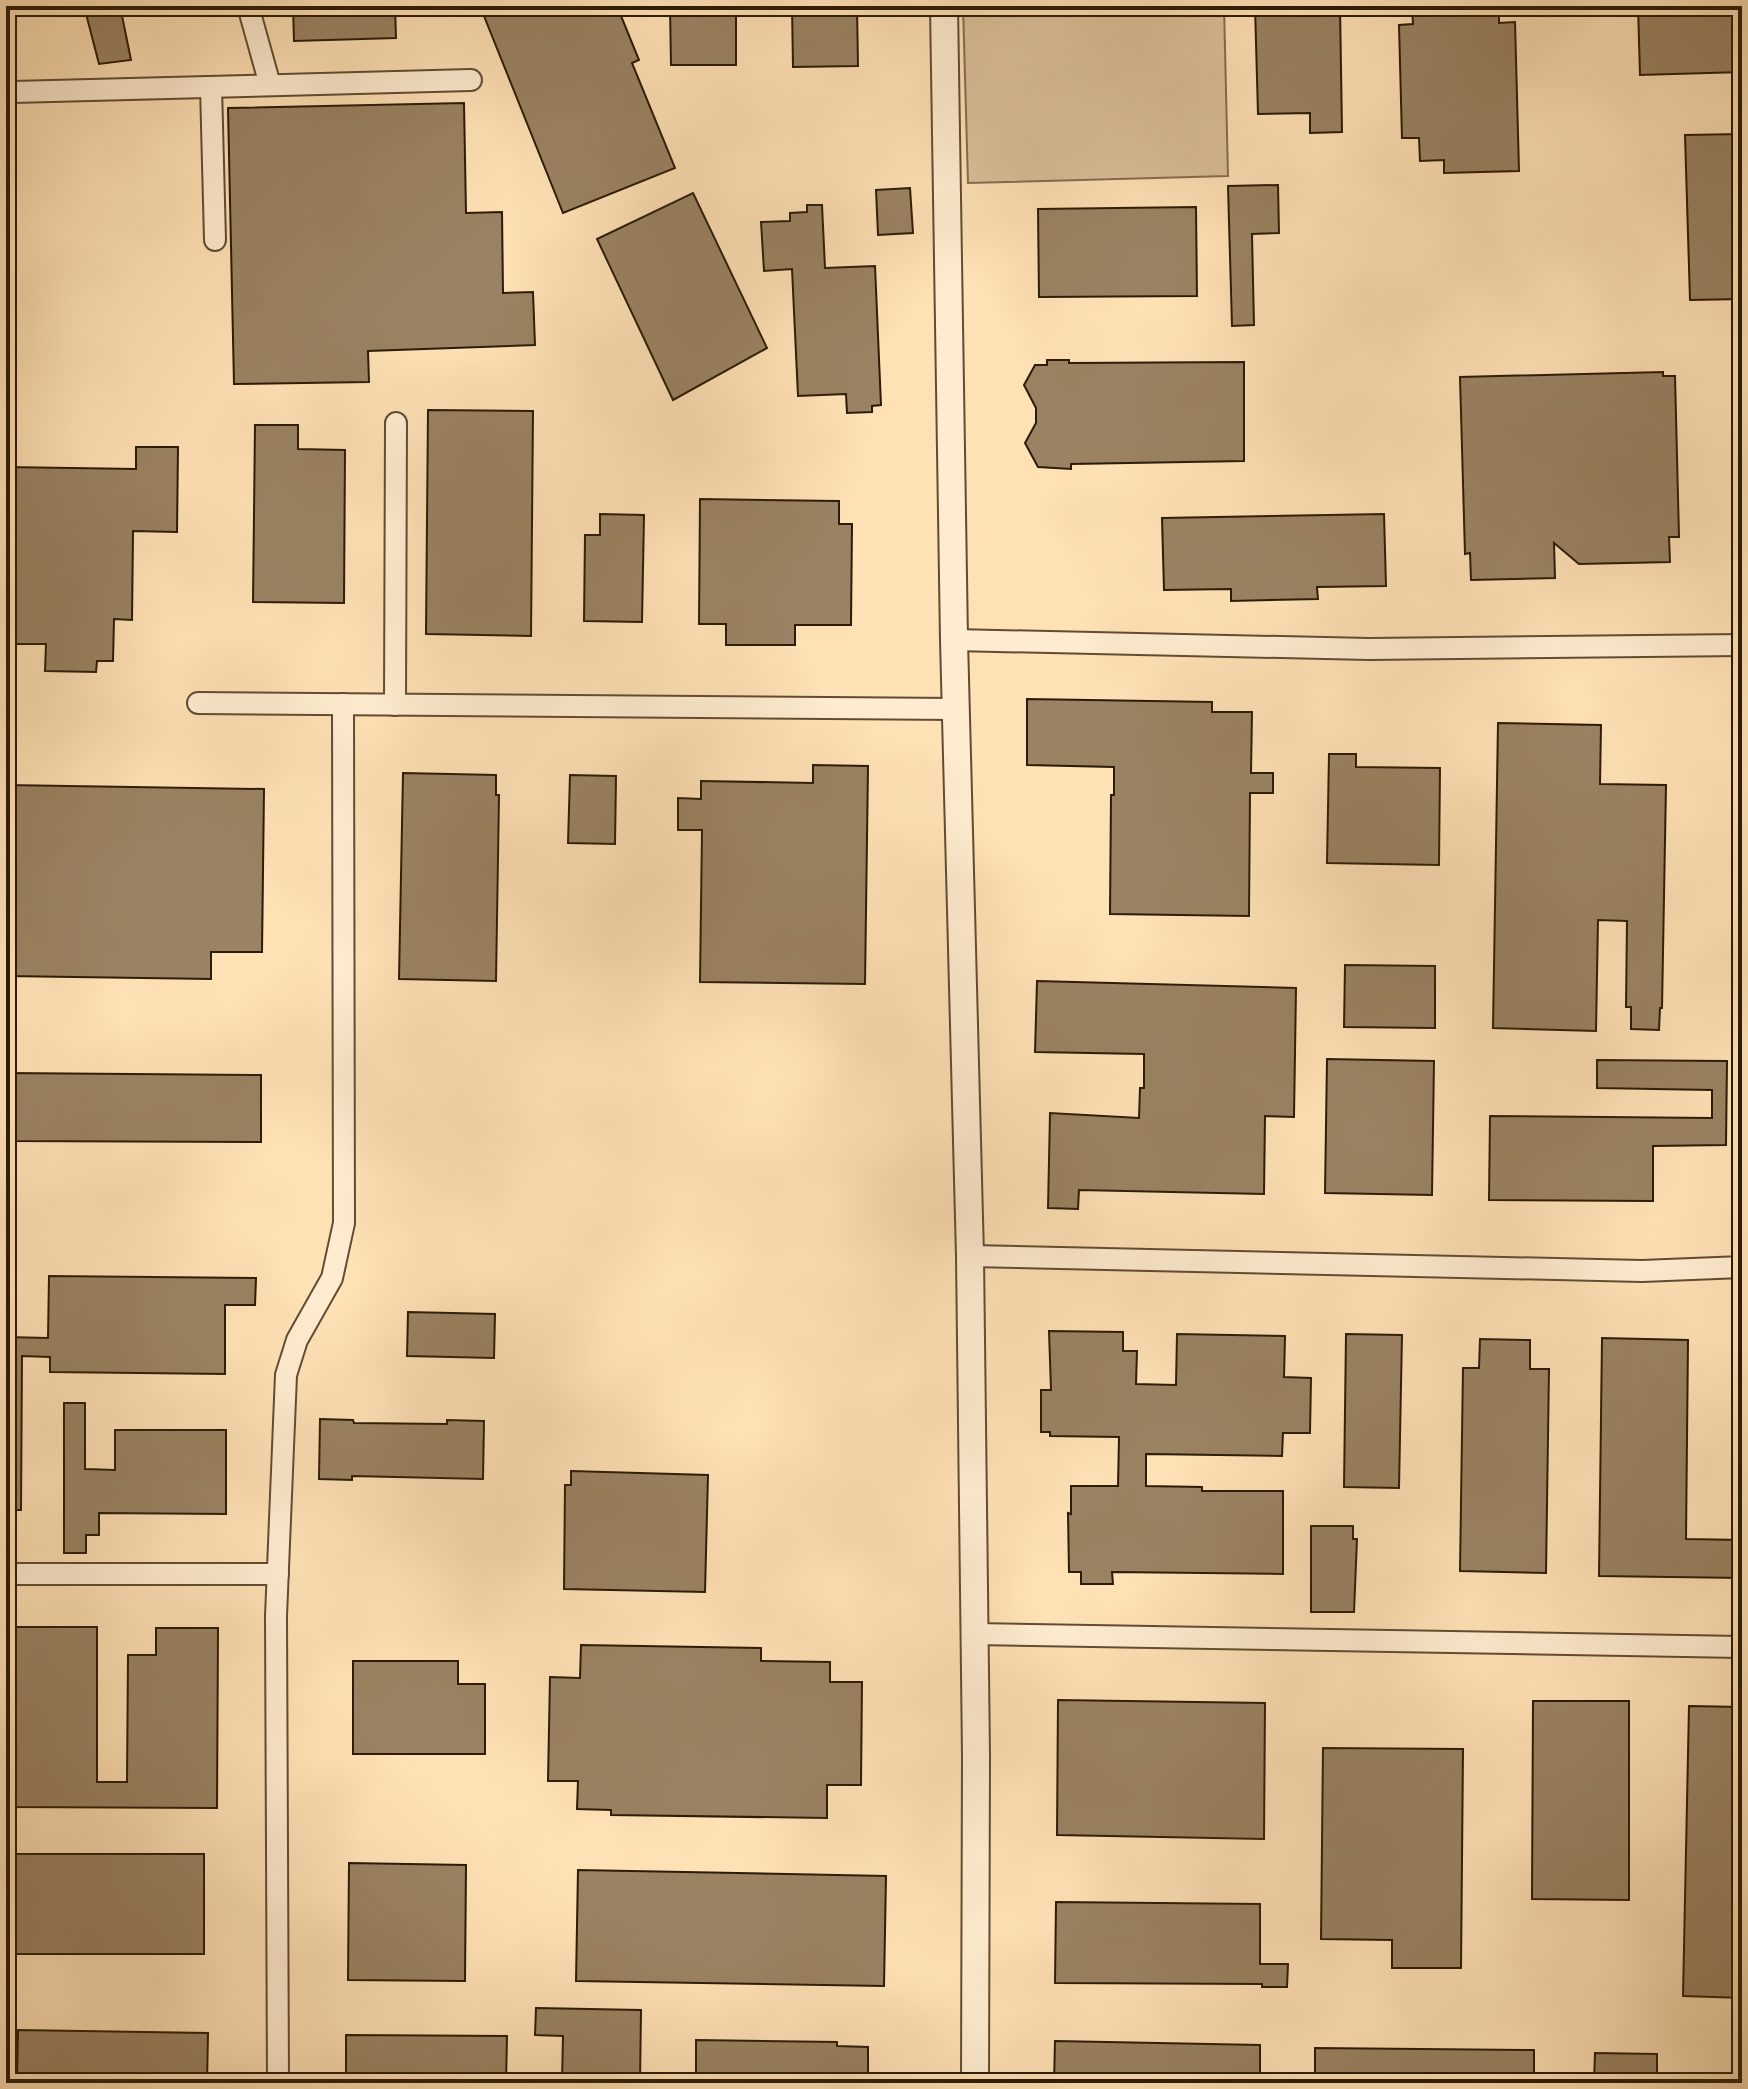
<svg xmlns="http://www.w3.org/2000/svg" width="1748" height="2089" font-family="'IM FELL French Canon',serif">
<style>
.green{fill:#dbbf98;stroke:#846d4f;stroke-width:2}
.building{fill:#9a8262;stroke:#2c1b06;stroke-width:2}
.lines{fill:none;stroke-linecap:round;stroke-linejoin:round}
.minor-casing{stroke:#614c32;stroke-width:24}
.tertiary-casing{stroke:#614c32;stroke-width:30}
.minor{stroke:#ffecd0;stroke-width:20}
.tertiary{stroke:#ffecd0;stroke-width:26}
</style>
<rect width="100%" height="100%" fill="#ffe1b6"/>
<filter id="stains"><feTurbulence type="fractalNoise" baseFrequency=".0025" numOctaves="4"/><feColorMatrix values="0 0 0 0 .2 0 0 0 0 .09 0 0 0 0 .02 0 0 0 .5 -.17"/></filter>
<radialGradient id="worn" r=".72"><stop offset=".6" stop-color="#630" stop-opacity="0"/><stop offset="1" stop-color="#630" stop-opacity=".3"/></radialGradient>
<polygon class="green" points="963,6 1224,6 1228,176 968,183"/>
<g class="building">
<polygon points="84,6 120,6 131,60 99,64"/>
<polygon points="293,6 395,6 396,38 294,41"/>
<polygon points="480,6 617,6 639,60 632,63 675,168 563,213"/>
<polygon points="670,6 736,6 736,65 671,65"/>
<polygon points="792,6 857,6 858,66 793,67"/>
<polygon points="1255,6 1340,6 1342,132 1310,133 1310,113 1258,114"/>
<polygon points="1412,6 1499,6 1499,23 1515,22 1519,171 1444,173 1444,160 1420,161 1419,138 1402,138 1399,25 1413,24"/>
<polygon points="1638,6 1742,6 1742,72 1640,75"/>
<polygon points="464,103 466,213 502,212 503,293 533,292 535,345 368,351 369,382 234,384 228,108"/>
<polygon points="1742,134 1742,299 1690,300 1685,135"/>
<polygon points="1278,185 1279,233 1252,234 1254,325 1232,326 1228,186"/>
<polygon points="910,188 913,233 878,235 876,190"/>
<polygon points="693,193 767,348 673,400 597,239"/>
<polygon points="807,205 822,205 825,268 875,266 881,405 872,406 872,412 847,413 846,394 798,396 792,269 764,271 761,222 790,221 790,213 807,212"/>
<polygon points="1196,207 1197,296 1039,297 1038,209"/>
<polygon points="1047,360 1069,360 1069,363 1244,362 1244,461 1071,464 1071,469 1038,467 1025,443 1036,423 1036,408 1024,385 1035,365 1047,365"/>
<polygon points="1663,372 1663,376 1675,376 1679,537 1669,537 1670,562 1579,564 1554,543 1555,578 1471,580 1470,553 1465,554 1460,377"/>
<polygon points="428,410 533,411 531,636 426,634"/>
<polygon points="255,425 298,425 298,449 345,450 344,603 253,602"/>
<polygon points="136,447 178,447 177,532 133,531 132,620 114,619 113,661 97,661 96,672 45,671 46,644 6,644 6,467 136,469"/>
<polygon points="700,499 839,501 839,524 852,524 851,625 795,625 795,645 726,645 726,624 699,624"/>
<polygon points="600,514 644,515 642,622 584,621 585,535 600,535"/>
<polygon points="1384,514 1386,586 1317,587 1318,599 1231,601 1231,589 1164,590 1162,518"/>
<polygon points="1027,699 1212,702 1212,712 1252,712 1251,773 1273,773 1273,793 1250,793 1249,916 1110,914 1111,795 1114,795 1114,767 1027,765"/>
<polygon points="1498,723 1601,725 1600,784 1666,785 1662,1008 1660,1008 1659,1030 1631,1029 1631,1007 1626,1007 1627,921 1598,920 1596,1031 1493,1028"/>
<polygon points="1329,754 1356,754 1356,767 1440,768 1439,865 1327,863"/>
<polygon points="813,765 868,766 865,984 700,982 702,830 678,830 678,798 701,799 701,781 813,783"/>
<polygon points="403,773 496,775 496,795 499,795 496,981 399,979"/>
<polygon points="570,775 616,776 615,844 568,843"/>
<polygon points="6,785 264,789 262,952 211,952 211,979 6,976"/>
<polygon points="1345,965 1435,966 1435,1028 1344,1027"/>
<polygon points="1037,981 1296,988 1294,1117 1265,1116 1264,1194 1079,1190 1078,1209 1048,1208 1050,1113 1139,1118 1140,1088 1144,1088 1144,1054 1035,1052"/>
<polygon points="1327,1059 1434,1061 1432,1195 1325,1193"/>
<polygon points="1597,1060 1727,1061 1726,1145 1653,1146 1653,1201 1489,1200 1490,1116 1712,1118 1712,1090 1597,1088"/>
<polygon points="6,1073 261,1075 261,1142 6,1141"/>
<polygon points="49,1276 256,1278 255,1305 225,1305 225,1374 50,1372 50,1357 22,1356 21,1510 6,1510 6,1337 48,1338"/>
<polygon points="408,1312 495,1314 494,1358 407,1356"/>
<polygon points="1049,1331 1123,1332 1123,1351 1137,1351 1136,1384 1176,1385 1177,1334 1285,1336 1284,1377 1311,1378 1310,1433 1283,1433 1282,1456 1146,1454 1146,1486 1202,1487 1202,1491 1283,1491 1283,1574 1112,1572 1113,1584 1081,1584 1081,1572 1069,1572 1068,1513 1071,1514 1071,1486 1118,1486 1119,1437 1050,1436 1050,1432 1041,1432 1041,1390 1051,1390"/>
<polygon points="1346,1334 1402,1335 1399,1488 1344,1487"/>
<polygon points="1602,1338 1688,1340 1686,1539 1742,1540 1742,1578 1599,1576"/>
<polygon points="1480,1339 1530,1340 1530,1369 1549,1369 1546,1573 1460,1571 1463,1368 1479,1368"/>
<polygon points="64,1403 85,1403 85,1469 115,1470 115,1430 226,1430 226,1514 99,1513 99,1535 86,1535 86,1553 64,1553"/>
<polygon points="320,1419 353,1420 354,1423 447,1424 447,1420 484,1421 483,1479 352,1476 352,1480 319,1479"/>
<polygon points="571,1471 708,1475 705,1592 564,1589 565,1485 571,1485"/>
<polygon points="1311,1526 1353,1526 1353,1539 1357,1539 1354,1612 1311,1612"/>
<polygon points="6,1627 97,1627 97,1782 127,1782 128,1655 156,1655 156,1628 218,1628 217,1808 6,1807"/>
<polygon points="581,1645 761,1648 761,1661 830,1662 830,1682 862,1682 861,1785 827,1785 827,1818 611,1815 611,1810 577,1809 578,1781 548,1781 550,1677 580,1678"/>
<polygon points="353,1661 458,1661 458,1684 485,1684 485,1754 353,1754"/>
<polygon points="1058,1700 1265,1703 1264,1839 1057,1835"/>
<polygon points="1533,1701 1629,1701 1629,1900 1532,1899"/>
<polygon points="1689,1706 1742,1707 1742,1998 1683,1996"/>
<polygon points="1323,1748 1463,1749 1461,1968 1392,1968 1392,1940 1321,1939"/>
<rect x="6" y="1854" width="198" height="100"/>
<polygon points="349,1863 466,1865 465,1981 348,1980"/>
<polygon points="578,1870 886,1876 884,1986 576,1981"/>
<polygon points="1056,1902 1260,1904 1260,1964 1288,1964 1287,1987 1262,1987 1262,1984 1055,1983"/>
<polygon points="536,2008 641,2010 640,2083 562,2083 563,2036 535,2035"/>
<polygon points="18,2030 208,2033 207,2083 17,2083"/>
<polygon points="346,2035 507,2036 506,2083 346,2083"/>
<polygon points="696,2040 837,2042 837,2046 868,2047 868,2083 696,2083"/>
<polygon points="1055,2041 1260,2045 1260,2083 1054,2083"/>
<polygon points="1315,2048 1534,2050 1534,2083 1315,2083"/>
<polygon points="1595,2053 1657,2054 1657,2083 1594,2083"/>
</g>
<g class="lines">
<g class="minor-casing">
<g id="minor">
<polyline points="248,6 270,85"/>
<polyline points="211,87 215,240"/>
<polyline points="13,92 471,80"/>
<polyline points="954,640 1369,649 1742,645"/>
<polyline points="198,703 956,709"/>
<polyline points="395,705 396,423"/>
<polyline points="970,1256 1642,1271 1742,1267"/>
<polyline points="6,1574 278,1574"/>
<polyline points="975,1634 1742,1647"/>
<polyline points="278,2083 276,1616 286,1375 297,1340 332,1278 344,1223 343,704"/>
</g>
</g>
<g class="tertiary-casing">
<polyline id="tertiary" points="944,6 954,640 970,1256 976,1756 975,2083"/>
</g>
<use href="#minor" class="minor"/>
<use href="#tertiary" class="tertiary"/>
</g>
<rect width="1748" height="2089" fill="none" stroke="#ffe1b6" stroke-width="32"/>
<rect x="8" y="8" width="1732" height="2073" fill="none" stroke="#2c1b06" stroke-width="4"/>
<rect x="16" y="16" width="1716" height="2057" fill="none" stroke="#2c1b06" stroke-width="2"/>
<rect width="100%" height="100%" filter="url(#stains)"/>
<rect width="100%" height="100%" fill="url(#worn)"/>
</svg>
